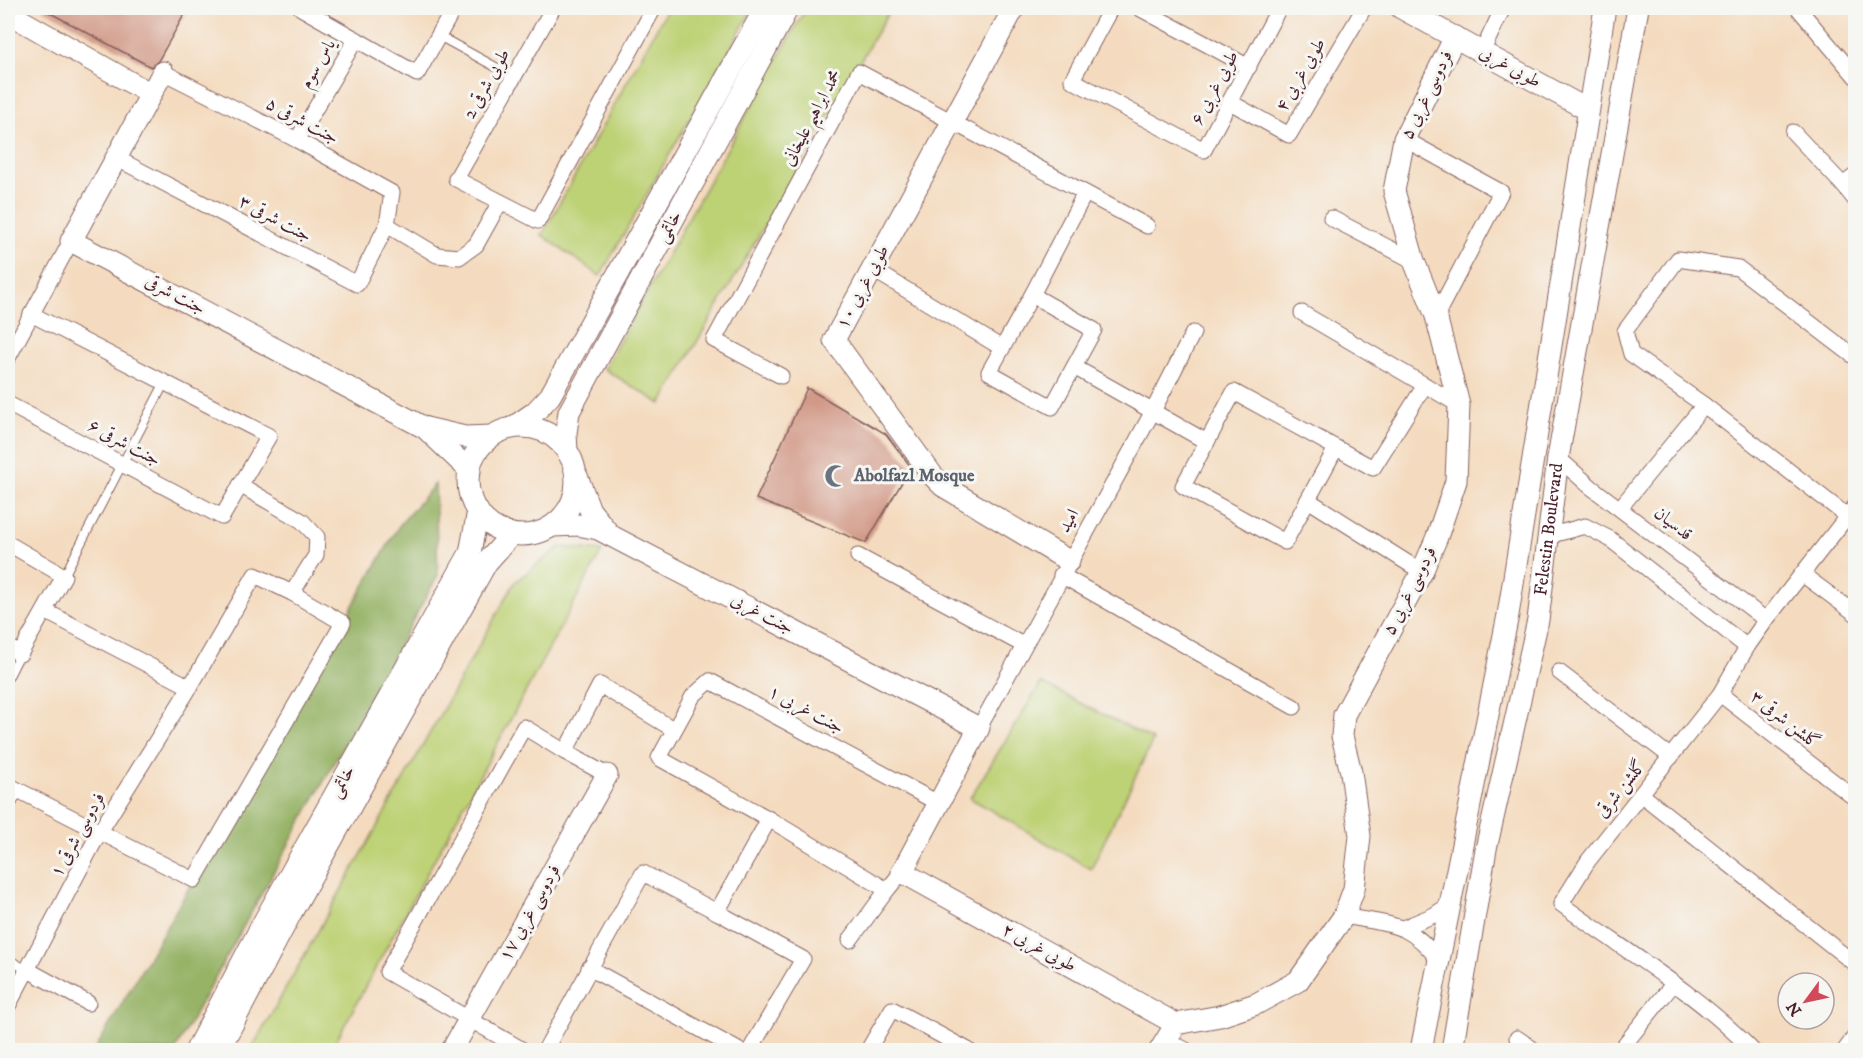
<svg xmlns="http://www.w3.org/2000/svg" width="1863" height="1058" font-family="'IM FELL DW Pica',Amiri,serif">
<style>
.green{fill:#bdd175;stroke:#847850;stroke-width:1.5}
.forest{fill:#96b366;stroke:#706948;stroke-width:1.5}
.building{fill:#d19987}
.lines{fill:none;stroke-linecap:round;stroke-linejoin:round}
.lane-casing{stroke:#86615f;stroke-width:10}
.street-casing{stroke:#86615f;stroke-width:17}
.secondary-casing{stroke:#86615f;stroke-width:23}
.lane{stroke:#fff;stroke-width:8}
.street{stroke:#fff;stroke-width:15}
.secondary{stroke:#fff;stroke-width:21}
.labels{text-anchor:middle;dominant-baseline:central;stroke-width:6;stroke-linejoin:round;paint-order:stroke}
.street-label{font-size:18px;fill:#4a1f2b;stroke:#f6f6f2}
.worship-label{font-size:18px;font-weight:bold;fill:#5b616d;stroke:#f6f6f2;text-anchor:start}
</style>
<rect width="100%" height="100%" fill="#f6f6f2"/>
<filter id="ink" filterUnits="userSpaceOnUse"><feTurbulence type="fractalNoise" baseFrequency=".0167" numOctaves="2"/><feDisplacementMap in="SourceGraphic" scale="12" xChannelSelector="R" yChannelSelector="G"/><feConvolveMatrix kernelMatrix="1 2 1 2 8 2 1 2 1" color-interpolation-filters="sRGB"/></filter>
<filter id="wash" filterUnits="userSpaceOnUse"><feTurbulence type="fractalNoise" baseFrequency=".008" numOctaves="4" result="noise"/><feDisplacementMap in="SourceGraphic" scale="24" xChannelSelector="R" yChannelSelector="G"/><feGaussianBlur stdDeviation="1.35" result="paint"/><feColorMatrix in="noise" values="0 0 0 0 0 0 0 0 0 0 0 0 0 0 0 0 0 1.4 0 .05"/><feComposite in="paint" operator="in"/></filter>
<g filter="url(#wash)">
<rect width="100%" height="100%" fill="#f4dbbf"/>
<g class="green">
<polygon points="668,8 753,8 600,276 542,235"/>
<polygon points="806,8 891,8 661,404 604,369"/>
<polygon points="560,547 602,551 331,1050 251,1050 515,582"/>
<polygon points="1041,683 1153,740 1091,869 970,798"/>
</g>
<polygon class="forest" points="435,484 438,575 175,1050 95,1050 399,526"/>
<g id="blocks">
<g class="building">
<polygon points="41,8 188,8 158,61 151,67"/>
<polygon points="807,388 886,434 911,467 866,543 756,499"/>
</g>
</g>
</g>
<g filter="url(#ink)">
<use href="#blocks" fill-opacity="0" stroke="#86615f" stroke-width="1.5"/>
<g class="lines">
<g class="lane-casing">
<g id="lane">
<polyline points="439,36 514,77"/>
<polyline points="64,576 165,382"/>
<polyline points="8,678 20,654"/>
<polyline points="8,811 19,791"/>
<polyline points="8,959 27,970"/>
</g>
</g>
<g class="street-casing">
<g id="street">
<polyline points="301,8 417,74 454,8"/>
<polyline points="553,8 456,179 538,221 654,8"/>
<polyline points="1111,8 1072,80 1204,150 1279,8"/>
<polyline points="1139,8 1249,67"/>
<polyline points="1798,8 1856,77"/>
<polyline points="1482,52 1503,8"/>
<polyline points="1230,102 1289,135 1364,8"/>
<polyline points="1793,132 1843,185 1856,175"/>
<polyline points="1404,139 1501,192 1436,316"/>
<polyline points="297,140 356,39"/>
<polyline points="116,158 357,284 387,225 392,193 297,140 163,72"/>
<polyline points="1843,185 1856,201"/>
<polyline points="1331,218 1414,261"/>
<polyline points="387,225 437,255 459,257 476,245 500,202"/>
<polyline points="872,269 1002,348"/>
<polygon points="1032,295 1094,330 1052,407 989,372"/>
<polyline points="1032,295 1085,193"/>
<polyline points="1302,313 1459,405"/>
<polyline points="8,358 71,241"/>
<polyline points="1074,367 1207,442"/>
<polyline points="781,376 714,340 859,72 1147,226"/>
<polyline points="8,404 222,517 269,436 31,314"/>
<polyline points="1336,448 1285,542 1183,486 1234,392 1373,468 1425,385"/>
<polyline points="1558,458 1591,487 1766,620"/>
<polyline points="240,485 302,521 317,537 316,555 292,593"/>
<polyline points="1308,500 1422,572"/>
<polyline points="1620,508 1704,405"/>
<polyline points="1847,516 1704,405 1631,354 1625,331 1678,259 1738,268 1856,358"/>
<polyline points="1548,536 1585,526 1610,539 1747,647"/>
<polyline points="8,547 9,544 64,576 20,654 8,647"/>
<polyline points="858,556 1023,645"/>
<polyline points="1802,574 1856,614"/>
<polyline points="1061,575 1294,707"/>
<polyline points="1559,672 1671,757"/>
<polyline points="1720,694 1856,799"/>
<polyline points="979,728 1153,411 1193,333"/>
<polyline points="607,775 565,752 600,685 673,729"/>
<polyline points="8,785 194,880 343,623 292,593 255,575 190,687 45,611"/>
<polyline points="1642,795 1855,964"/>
<polyline points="902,872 887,890 769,819 659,758 693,696 710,681 938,803"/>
<path d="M1344,916c45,9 66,5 95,45"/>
<polyline points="1403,928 1434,915 1449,905"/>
<polyline points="850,940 887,890"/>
<polyline points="589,968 738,1050"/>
<polyline points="28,970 88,1003"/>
<polyline points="8,1006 99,833 190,687"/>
<polyline points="1517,1038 1534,1050"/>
<polyline points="1166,1040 1186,1050"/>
<polyline points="523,1050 387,972 524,727 565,752"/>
<polyline points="545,1050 643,873 717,912"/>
<polyline points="750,1050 803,959 717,912 769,819"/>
<polyline points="868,1050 892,1009 968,1050"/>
<polyline points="1620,1050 1674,983"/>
<path d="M1752,1050c-56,-58 -127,-99 -191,-146l27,-43 132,-167 27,-47 19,-27 90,-115"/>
<polyline points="1845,1050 1856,1035"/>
</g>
</g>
<g class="secondary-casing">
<g id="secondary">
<polyline points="1014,8 834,340 933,476 943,486 1069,561"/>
<polyline points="1401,8 1588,110"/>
<polyline points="8,13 151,94"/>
<polyline points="163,72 71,241 425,428 470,471"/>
<circle cx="522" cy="481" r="54"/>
<polyline points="426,428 465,437 492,436"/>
<polyline points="512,428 535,412 550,396 765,8"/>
<polyline points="567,451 566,433 569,412 788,8"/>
<polyline points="577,476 590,510 610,535"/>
<polyline points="553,526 578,525 598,529 979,728 902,872 1176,1024"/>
<polyline points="196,1050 264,921 470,553 478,511"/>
<polyline points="219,1050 290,915 487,562 512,534"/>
<polyline points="452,1050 607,775"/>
<polyline points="1160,1050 1176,1024 1220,1016 1256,1004 1298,981 1344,916 1354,889 1360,836 1351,772 1342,736 1344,715 1422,572 1437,537 1456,481 1459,405 1436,316 1414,261 1394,191 1404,139 1455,37"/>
<polyline points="1421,1050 1508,615 1605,8"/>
<path id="s1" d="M1452,1050l34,-201 52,-229 20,-162 80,-450"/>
</g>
</g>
<use href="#lane" class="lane"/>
<use href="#street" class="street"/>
<use href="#secondary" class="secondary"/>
</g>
</g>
<defs>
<g id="mosque-bare" transform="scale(1.8)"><path d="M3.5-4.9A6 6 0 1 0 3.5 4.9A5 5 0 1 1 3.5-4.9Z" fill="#6b7280" stroke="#f6f6f2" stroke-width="2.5" paint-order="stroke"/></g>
</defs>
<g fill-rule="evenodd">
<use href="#mosque-bare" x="836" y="476"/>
</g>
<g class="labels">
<g class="street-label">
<text transform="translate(318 64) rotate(-60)">یاس سوم</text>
<text transform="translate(1510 67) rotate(29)">طوبی غربی</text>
<text transform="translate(1301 75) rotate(-60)">طوبی غربی ۴</text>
<text transform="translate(487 84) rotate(-61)">طوبی شرقی 2</text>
<text transform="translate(1215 88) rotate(-62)">طوبی غربی ۶</text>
<text transform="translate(1427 95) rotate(-64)">فردوسی غربی ۵</text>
<text transform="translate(812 118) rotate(-62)">محمد ابراهیم علیخانی</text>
<text transform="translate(302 121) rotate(28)">جنت شرقی ۵</text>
<text transform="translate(275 219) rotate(28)">جنت شرقی ۳</text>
<text transform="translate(669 227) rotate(-62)">خاتمی</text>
<text transform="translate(863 287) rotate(-62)">طوبی غربی ۱۰</text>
<text transform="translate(175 295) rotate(28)">جنت شرقی</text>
<text transform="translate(124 443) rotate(28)">جنت شرقی ۶</text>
<text transform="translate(1069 521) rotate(-61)">امید</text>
<text transform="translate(1673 524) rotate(38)">قدسیان</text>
<text stroke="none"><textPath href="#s1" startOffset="530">Felestin Boulevard</textPath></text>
<text transform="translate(1410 591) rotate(-63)">فردوسی غربی ۵</text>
<text transform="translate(762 614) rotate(28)">جنت غربی</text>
<text transform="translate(806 710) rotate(28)">جنت غربی ۱</text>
<text transform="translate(1785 720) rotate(38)">گلشن شرقی ۳</text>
<text transform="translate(342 782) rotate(-61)">خاتمی</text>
<text transform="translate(1621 789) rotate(-51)">گلشن شرقی</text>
<text transform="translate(78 835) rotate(-61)">فردوسی شرقی ۱</text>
<text transform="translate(530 913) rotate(-61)">فردوسی غربی ۱۷</text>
<text transform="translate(1039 948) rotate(29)">طوبی غربی ۲</text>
</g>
<g class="worship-label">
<text x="854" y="476">Abolfazl Mosque</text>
</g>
</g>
<rect width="1863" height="1058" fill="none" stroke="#f6f6f2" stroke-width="30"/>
<g transform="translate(1806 1001) rotate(237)"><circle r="28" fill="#f6f6f2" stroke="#b1a0a2" stroke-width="1.5"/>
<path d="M0-4.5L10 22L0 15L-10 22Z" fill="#d1495b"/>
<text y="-9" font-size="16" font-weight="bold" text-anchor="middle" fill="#4a1f2b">N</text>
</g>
</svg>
